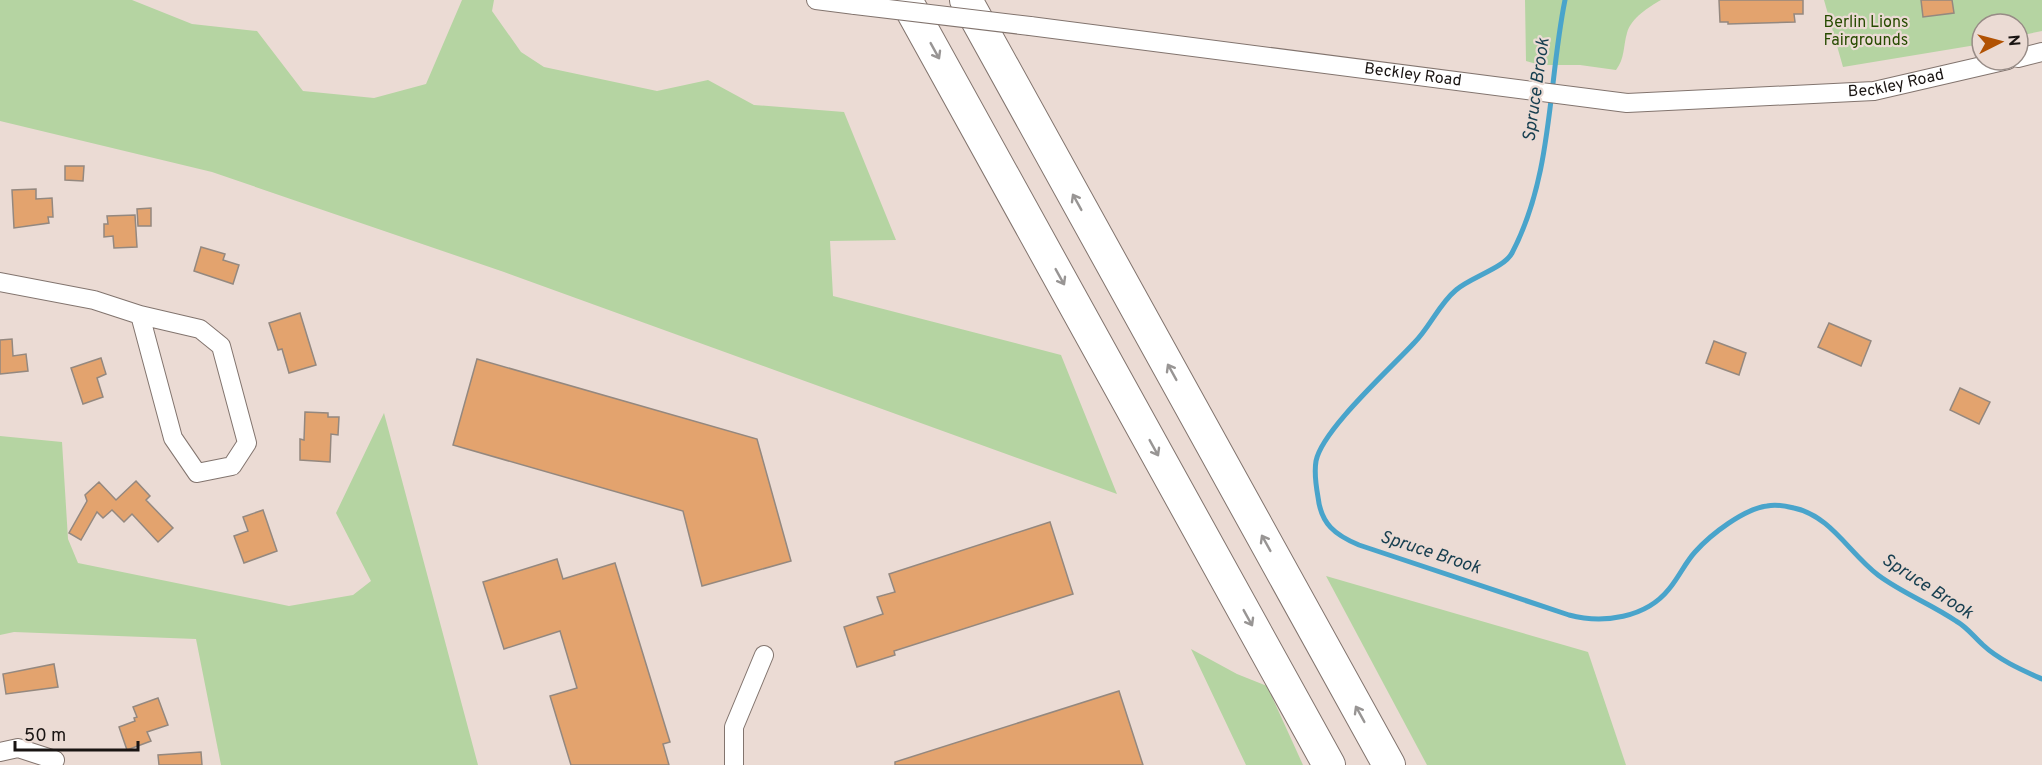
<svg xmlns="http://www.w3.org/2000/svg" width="2042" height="765" font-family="Overpass,sans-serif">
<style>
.green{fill:#b5d4a2}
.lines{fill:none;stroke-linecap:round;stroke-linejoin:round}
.stream{stroke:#49a4cb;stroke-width:5}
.building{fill:#e3a36e;stroke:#94887f;stroke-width:1.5}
.street-casing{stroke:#82746e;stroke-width:20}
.highway-casing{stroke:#82746e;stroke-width:34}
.street{stroke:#fff;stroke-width:18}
.highway{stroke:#fff;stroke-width:32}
.street-bridge-casing{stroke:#82746e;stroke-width:20;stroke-linecap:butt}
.street-bridge{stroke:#fff;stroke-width:18}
.oneway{stroke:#989594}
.labels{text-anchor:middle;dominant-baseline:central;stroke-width:4.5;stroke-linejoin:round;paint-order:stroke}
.park-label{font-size:16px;fill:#274b00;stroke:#ebdbd4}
.street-label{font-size:16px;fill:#191412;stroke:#ebdbd4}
.water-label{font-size:18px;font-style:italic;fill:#163e4f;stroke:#ebdbd4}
</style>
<rect width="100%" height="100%" fill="#ebdbd4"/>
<g class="green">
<polygon points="0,0 132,0 192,24 257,31 303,91 374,98 426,84 462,0 494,0 492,11 521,52 544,67 657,91 708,80 754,105 844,112 896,240 830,241 833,296 1061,355 1117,494 504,272 212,172 0,121"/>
<path d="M1525,0h136c-12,7 -30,18 -34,33 -4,14 -2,25 -11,37l-36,-5h-40l-14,-4z"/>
<polygon points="1824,0 2042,0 2042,31 2018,36 2018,24 1982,24 1982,44 1843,67"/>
<polygon points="384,413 478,765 221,765 196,639 14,632 0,635 0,436 62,442 68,539 78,563 289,606 353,595 371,581 336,513"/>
<polygon points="1326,576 1588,652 1626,765 1427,765"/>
<polygon points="1191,649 1237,674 1267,686 1303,765 1246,765"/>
</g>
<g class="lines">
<path class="stream" d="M1565,0c-17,83 -12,175 -53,253 -8,15 -41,24 -56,37 -17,14 -26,37 -42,53 -23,25 -92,87 -98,118 -2,12 0,25 2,36 3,27 17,38 41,48l210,70c34,9 77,3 100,-26 10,-12 16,-26 26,-37 16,-18 49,-43 72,-46 9,-2 19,0 27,2 37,8 55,45 84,67 24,18 53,29 78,46 11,6 18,16 27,24 16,15 39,25 59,34"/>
</g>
<g class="building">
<polygon points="1719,0 1803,0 1803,14 1794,14 1795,22 1728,24 1728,22 1720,22"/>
<polygon points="1921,0 1952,0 1954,13 1923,17"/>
<polygon points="65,166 84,166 83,181 65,180"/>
<polygon points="36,189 36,199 52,198 53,217 48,217 49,223 14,228 12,190"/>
<polygon points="151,208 151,226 138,226 137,209"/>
<polygon points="135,215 137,247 114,248 113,236 104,237 104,224 108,224 107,216"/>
<polygon points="201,247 225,254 223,260 239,265 233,284 194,271"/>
<polygon points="300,313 316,365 289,373 282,349 278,350 269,323"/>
<polygon points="1829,323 1871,341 1861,366 1818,347"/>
<polygon points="12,339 13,356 26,354 28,371 0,374 0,340"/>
<polygon points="1714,341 1746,353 1739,375 1706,363"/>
<polygon points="101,358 106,374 97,378 103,397 83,404 71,368"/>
<polygon points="477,359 757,439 791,561 702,586 683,511 453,445"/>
<polygon points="1960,388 1990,402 1979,424 1950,410"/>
<polygon points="305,412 328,413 328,417 339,417 338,435 331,434 330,462 300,460 300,439 304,440"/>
<polygon points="136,481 150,496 146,500 173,528 158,542 132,514 124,522 112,510 103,518 97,512 81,540 69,533 87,501 85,495 99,482 116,500"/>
<polygon points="263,510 277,551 244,563 234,536 248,531 243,517"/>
<polygon points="1050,522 1073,594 894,651 895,655 857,667 844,627 883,614 877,597 895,592 889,574"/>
<polygon points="557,559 563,579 615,563 670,742 663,744 669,765 571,765 550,696 577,688 560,631 504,649 483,582"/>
<polygon points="54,664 58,687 6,694 3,674"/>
<polygon points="1119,691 1143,765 895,765 895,762"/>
<polygon points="158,698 168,725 147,732 151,741 127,750 119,727 135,721 134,718 137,717 133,707"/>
<polygon points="201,752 202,765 159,765 158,755"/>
</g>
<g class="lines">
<g class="street-casing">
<g id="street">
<polyline points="816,0 855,5"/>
<path id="s1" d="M1030,26l597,77 247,-12 134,-31"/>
<polyline points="2018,58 2042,52"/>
<polyline points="0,282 94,300 140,315 200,329 221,346 247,443 232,466 197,473 173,438 140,315"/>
<polyline points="0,752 18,748 55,760"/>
<polyline points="734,765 734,727 764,655"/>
</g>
</g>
<g class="highway-casing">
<g id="highway">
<polyline points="906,0 1329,765"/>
<polyline points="966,0 1389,765"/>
</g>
</g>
<use href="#street" class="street"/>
<use href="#highway" class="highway"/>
<g class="street-bridge-casing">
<polyline id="street-bridge" points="855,5 1030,26"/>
</g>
<use href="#street-bridge" class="street-bridge"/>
</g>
<defs><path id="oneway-shaft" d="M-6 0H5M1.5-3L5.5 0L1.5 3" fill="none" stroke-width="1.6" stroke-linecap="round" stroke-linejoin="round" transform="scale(1.5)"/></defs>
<g class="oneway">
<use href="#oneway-shaft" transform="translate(935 51) rotate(61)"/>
<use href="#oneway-shaft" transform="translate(1077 202) rotate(-119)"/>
<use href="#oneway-shaft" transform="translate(1060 277) rotate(61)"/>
<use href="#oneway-shaft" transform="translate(1172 372) rotate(-119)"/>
<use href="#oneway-shaft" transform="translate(1154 448) rotate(61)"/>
<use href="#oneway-shaft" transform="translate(1266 543) rotate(-119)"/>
<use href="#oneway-shaft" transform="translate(1248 618) rotate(61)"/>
<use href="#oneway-shaft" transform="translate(1360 714) rotate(-119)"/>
</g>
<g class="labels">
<g class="park-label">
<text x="1866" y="23">Berlin Lions<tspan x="1866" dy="18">Fairgrounds</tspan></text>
</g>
<g class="street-label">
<text stroke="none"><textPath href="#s1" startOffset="386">Beckley Road</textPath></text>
<text stroke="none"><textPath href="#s1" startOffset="872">Beckley Road</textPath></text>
</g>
<g class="water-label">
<text transform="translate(1537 90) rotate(-82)">Spruce Brook</text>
<text transform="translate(1430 553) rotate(18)">Spruce Brook</text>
<text transform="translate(1927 587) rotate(33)">Spruce Brook</text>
</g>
</g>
<g transform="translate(2000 42) rotate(84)"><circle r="28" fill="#ebdbd4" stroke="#978b86" stroke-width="1.5"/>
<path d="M0-4.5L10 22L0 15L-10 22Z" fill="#b15203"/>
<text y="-9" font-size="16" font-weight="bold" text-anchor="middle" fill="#191412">N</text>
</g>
<path d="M15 741v9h123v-9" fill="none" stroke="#191412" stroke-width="3"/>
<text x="24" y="741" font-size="18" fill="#191412" stroke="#ebdbd4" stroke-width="4.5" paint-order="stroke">50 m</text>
</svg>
